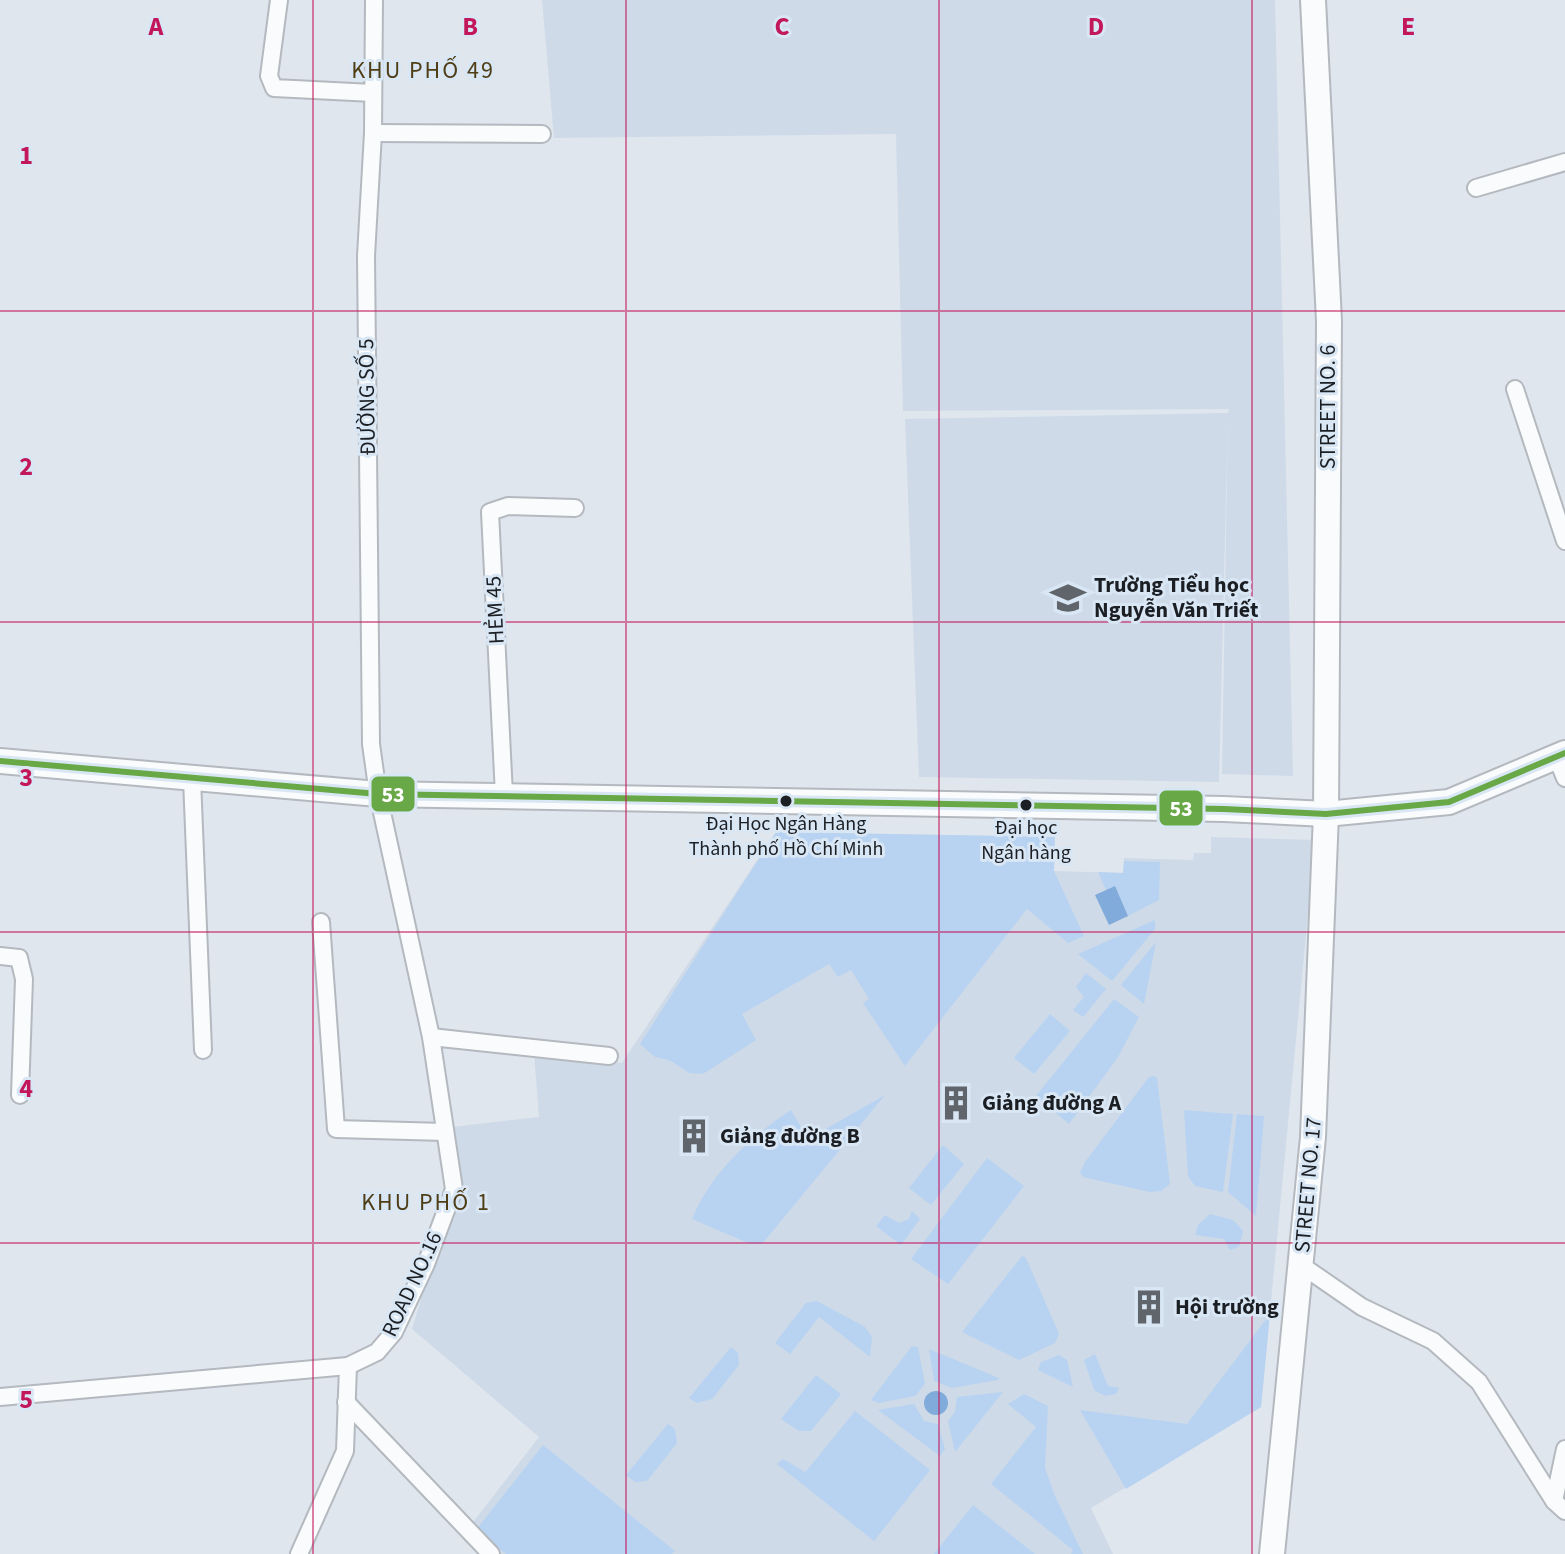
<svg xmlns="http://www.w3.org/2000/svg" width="1565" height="1554" font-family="'Source Sans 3',sans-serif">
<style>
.built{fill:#cedae8}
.green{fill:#b8d3f1}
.water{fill:#80abda}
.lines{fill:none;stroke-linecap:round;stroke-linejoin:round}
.street-casing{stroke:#b4b9bf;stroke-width:20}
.secondary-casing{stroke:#b4b9bf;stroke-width:28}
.street{stroke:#fafbfc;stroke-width:16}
.secondary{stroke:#fafbfc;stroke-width:24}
.bus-1-casing{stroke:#d9e6f4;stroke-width:12}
.bus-1{stroke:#68a847;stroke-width:6}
.grid{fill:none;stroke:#c2185b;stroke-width:2;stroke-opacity:0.55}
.bus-dot{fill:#1b1f24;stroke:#d9e6f4;stroke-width:3}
.labels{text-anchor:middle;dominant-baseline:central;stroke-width:6;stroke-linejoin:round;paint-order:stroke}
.bus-label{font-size:20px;fill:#1b1f24;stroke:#d9e6f4}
.street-label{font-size:22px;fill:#1b1f24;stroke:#d9e6f4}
.poi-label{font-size:22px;font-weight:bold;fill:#1b1f24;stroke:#d9e6f4;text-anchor:start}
.neighbourhood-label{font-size:24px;letter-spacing:2px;fill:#4f3d16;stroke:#d9e6f4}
.grid-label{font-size:26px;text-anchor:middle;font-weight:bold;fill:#c2185b;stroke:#d9e6f4;stroke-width:6;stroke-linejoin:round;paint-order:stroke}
.line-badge{stroke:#d9e6f4;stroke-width:3}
.badge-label{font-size:22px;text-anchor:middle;font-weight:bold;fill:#fff}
</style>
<rect width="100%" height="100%" fill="#dfe6ee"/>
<g class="built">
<polygon points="542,0 1275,0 1293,776 1222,774 1228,415 1219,782 919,777 905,419 1228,413 1229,409 903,411 896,134 554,138"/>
<polygon points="776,832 1055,837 1054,871 1123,873 1124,858 1193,860 1194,853 1211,853 1211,837 1315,840 1261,1407 1091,1508 1113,1554 495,1554 470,1526 539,1437 412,1329 458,1178 452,1127 539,1117 534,1053 622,1063"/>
</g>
<g class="green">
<polygon points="776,832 1055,837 1054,871 1084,936 1068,943 1027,909 905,1066 863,1003 869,999 851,970 838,977 829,964 742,1014 756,1040 703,1074 689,1073 671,1061 655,1057 640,1044"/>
<polygon points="1124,861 1160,862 1159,900 1128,916 1115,886 1106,890 1098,872 1123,873"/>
<polygon points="1155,920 1155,929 1112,981 1078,954"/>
<polygon points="1156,942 1144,1004 1121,985"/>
<polygon points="1086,973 1106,989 1083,1017 1073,1010 1084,997 1076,987"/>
<polygon points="1114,999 1139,1017 1118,1057 1069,1124 1036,1096"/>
<polygon points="1050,1014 1070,1031 1034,1074 1014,1058"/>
<polygon points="1154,1076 1157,1078 1170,1184 1161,1191 1150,1192 1083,1177 1080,1173 1085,1162 1149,1077"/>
<path d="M885,1095l-123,149h-12l-58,-25c19,-46 58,-82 99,-109l17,29z"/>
<polygon points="1184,1110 1233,1114 1223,1192 1195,1186 1188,1176"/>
<polygon points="1237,1114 1264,1116 1256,1216 1228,1192"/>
<polygon points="943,1145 964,1164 931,1205 909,1188"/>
<polygon points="987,1158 1024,1186 948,1284 911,1259"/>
<polygon points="912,1211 920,1219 901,1245 876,1226 885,1215 899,1223 909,1219"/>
<polygon points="1210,1214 1233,1220 1243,1231 1239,1247 1230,1250 1224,1239 1195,1235 1198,1225"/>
<polygon points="1022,1256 1026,1258 1059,1334 1055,1343 1019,1360 962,1332"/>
<polygon points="817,1301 865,1327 872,1337 870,1357 819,1317 790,1354 775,1343 806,1303"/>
<polygon points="1270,1314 1261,1407 1126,1489 1080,1410 1187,1424"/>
<polygon points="912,1346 918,1347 925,1384 915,1396 879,1403 871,1400"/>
<polygon points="731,1347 738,1353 739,1365 712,1399 697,1403 689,1398"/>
<polygon points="929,1349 999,1378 998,1380 952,1388 934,1381"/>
<polygon points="1095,1354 1108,1386 1119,1388 1116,1394 1105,1396 1094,1390 1084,1360"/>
<polygon points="1059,1355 1067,1360 1073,1387 1038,1370 1041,1362"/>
<polygon points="816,1375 841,1394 811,1431 799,1431 781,1419"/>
<polygon points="1003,1392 955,1452 948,1421 955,1412 957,1397"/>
<polygon points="1024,1394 1048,1406 1045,1468 1055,1496 1083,1554 1071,1554 1073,1550 991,1484 1036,1427 1008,1404"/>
<polygon points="914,1404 924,1421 938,1424 945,1449 940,1456 878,1410"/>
<polygon points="855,1411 930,1470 874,1541 777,1464 783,1459 805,1472 808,1469"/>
<polygon points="668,1424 675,1429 677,1443 647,1481 635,1482 626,1475"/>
<polygon points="543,1445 675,1551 672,1554 506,1554 476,1530"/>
<polygon points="973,1505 1035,1554 934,1554"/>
</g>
<g class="water">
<polygon points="1115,886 1128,916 1109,925 1095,895"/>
<circle cx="936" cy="1403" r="12"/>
</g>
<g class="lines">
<g class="street-casing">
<g id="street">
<polyline points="279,0 269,76 274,88 373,93"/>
<polyline points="373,133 542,134"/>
<polyline points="1476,188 1565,162"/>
<polyline points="1515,389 1565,541"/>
<polyline points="1557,758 1565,778"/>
<polyline points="192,779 203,1050"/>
<polyline points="504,795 490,512 508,506 575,508"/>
<polyline points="321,922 336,1129 445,1132"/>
<polyline points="0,956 19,958 24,979 20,1095"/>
<polyline points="431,1037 609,1056"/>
<polyline points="1301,1265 1362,1307 1433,1341 1479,1382 1554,1501 1565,1511"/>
<polyline points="0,1397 348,1366 377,1352 394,1332 426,1264 454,1189 431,1037 378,794 371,744 366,256 373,133 374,0"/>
<polyline points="346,1402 491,1554"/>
<polyline points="1554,1501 1565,1449"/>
<polyline points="299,1554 345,1451 348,1366"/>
</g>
</g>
<g class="secondary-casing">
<g id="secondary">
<polyline points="0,761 378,794 1224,809 1326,814 1449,802 1565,753"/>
<polyline points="1272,1554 1313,1137 1326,814 1329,321 1313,0"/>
</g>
</g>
<use href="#street" class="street"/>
<use href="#secondary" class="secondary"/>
<g class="bus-1-casing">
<polyline id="bus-1" points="0,761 378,794 1224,809 1326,814 1449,802 1565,753"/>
</g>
<use href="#bus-1" class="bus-1"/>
</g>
<path class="grid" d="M313,0v1554M626,0v1554M939,0v1554M1252,0v1554M0,311h1565M0,622h1565M0,932h1565M0,1243h1565"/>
<defs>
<g id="school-bare" transform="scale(2.76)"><path d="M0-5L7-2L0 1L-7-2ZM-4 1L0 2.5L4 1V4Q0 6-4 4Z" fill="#60656b" stroke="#d9e6f4" stroke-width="2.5" paint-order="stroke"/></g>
<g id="building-bare" transform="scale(2.76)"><path d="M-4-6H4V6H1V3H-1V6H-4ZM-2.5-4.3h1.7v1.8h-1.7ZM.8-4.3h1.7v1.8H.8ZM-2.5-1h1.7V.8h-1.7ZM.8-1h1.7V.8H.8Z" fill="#60656b" stroke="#d9e6f4" stroke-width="2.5" paint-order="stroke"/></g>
</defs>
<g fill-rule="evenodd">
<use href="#school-bare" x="1068" y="598"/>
<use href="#building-bare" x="956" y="1103"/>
<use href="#building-bare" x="694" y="1136"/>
<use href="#building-bare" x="1149" y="1307"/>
</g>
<g class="bus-dot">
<circle cx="786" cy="801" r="7"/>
<circle cx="1026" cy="805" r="7"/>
</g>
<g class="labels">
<g class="bus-label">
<text x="786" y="824">Đại Học Ngân Hàng<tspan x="786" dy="25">Thành phố Hồ Chí Minh</tspan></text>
<text x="1026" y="828">Đại học<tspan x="1026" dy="25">Ngân hàng</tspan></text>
</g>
<g class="street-label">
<text transform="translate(367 397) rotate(-91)">ĐƯỜNG SỐ 5</text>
<text transform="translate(1328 407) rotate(-90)">STREET NO. 6</text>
<text transform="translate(495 610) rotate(-93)">HẺM 45</text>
<text transform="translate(1308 1185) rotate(-85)">STREET NO. 17</text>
<text transform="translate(412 1284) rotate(-65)">ROAD NO.16</text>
</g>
<g class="poi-label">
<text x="1094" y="585">Trường Tiểu học<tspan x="1094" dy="25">Nguyễn Văn Triết</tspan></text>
<text x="982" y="1103">Giảng đường A</text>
<text x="720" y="1136">Giảng đường B</text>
<text x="1175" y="1307">Hội trường</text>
</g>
<g class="neighbourhood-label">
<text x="423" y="70">KHU PHỐ 49</text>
<text x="426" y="1202">KHU PHỐ 1</text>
</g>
</g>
<g class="grid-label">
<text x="156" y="35">A</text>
<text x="470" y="35">B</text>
<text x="782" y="35">C</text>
<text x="1096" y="35">D</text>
<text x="1408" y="35">E</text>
<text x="26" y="164">1</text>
<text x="26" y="475">2</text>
<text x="26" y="786">3</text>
<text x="26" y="1097">4</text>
<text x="26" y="1408">5</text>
</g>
<g class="line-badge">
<rect x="370" y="775" width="46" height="38" rx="8" fill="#68a847"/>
<rect x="1158" y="789" width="46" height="38" rx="8" fill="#68a847"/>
</g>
<g class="badge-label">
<text x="393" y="802">53</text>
<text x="1181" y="816">53</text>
</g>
</svg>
